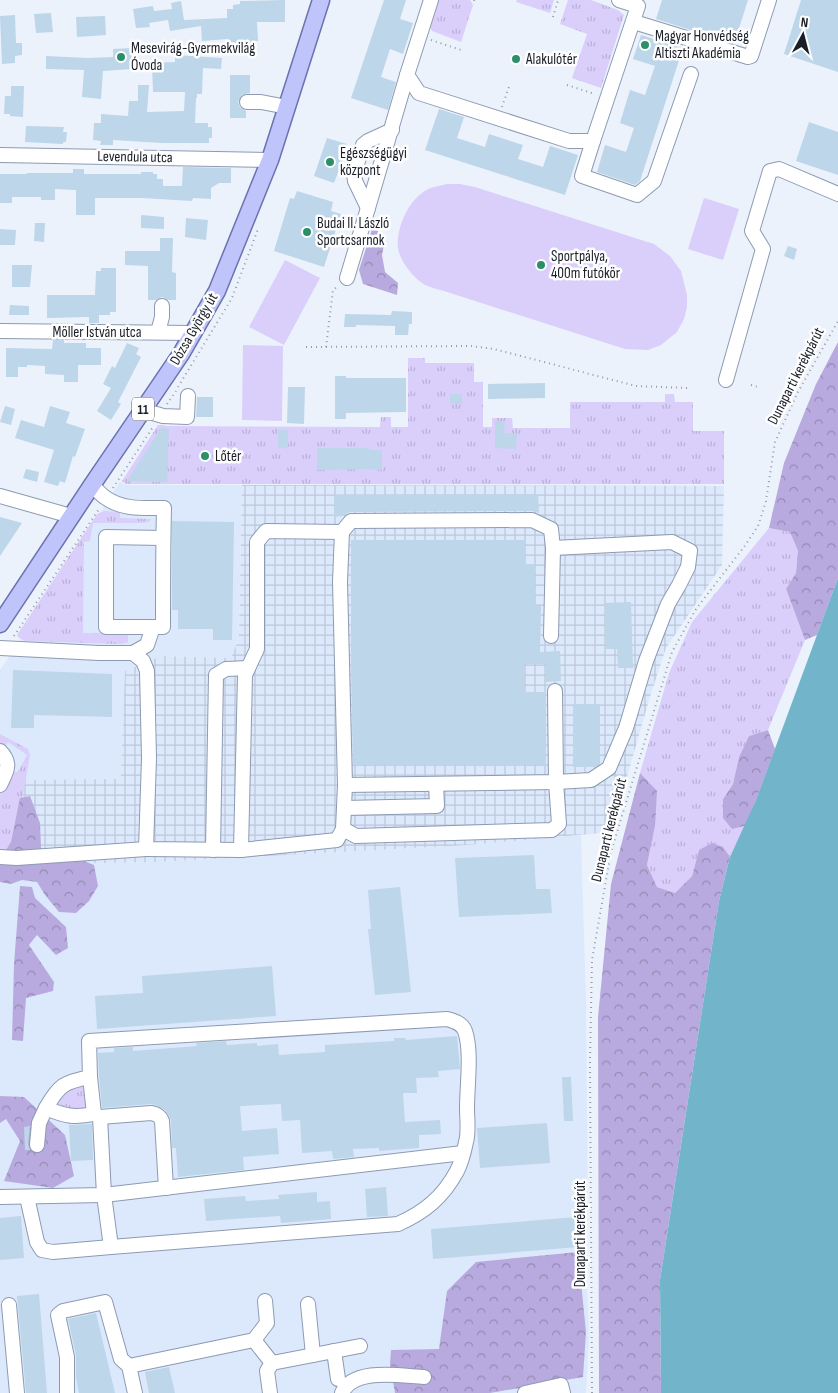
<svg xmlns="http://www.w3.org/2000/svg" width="838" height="1393" font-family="'Sofia Sans Condensed',sans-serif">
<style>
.built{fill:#dce9fc}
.industrial{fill:url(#industrial-grid)}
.grass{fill:url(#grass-tufts)}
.forest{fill:url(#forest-crowns)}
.green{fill:#dacefb}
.water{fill:#72b5cb}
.building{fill:#bdd6e9}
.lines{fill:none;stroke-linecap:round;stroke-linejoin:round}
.minor-casing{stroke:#8c9bb2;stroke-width:16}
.major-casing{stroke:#6a72af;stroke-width:19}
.path{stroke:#959ba4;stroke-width:2;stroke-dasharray:1 4;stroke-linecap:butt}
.minor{stroke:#fff;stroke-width:14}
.major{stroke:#bfc5fb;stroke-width:16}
.poi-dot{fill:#2d8f6a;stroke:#fefefe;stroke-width:2}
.labels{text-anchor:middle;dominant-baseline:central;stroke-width:5;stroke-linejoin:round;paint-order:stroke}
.shield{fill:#fefefe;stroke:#5e6168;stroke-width:1}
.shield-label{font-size:14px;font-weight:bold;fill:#191e27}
.poi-label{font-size:15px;fill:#191e27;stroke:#fefefe;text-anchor:start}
.street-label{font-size:15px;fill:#191e27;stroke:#fefefe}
</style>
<defs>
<pattern id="industrial-grid" width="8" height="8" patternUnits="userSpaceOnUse" patternTransform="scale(1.25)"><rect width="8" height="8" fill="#dce9fc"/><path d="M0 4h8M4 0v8" fill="none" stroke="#bcc7d8"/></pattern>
<pattern id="grass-tufts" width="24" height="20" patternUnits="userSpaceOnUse" patternTransform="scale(1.25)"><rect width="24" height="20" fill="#dacefb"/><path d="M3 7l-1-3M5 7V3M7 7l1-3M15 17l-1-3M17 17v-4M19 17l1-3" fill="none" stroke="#bab0d7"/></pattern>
<pattern id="forest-crowns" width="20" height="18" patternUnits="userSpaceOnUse" patternTransform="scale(1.25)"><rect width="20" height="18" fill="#b8aade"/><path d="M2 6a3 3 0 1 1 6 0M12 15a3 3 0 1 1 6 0" fill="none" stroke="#958ab4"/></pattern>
</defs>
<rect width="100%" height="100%" fill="#ebf2fc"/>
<g class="built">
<polygon points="120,482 125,485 242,485 239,638 231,658 161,656 121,780 19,780 0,830 0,670 28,629 80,544"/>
<polygon points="581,835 586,1000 588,1217 587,1281 589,1337 586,1393 0,1393 0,865 157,862 469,845"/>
</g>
<polygon class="industrial" points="242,485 724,486 722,565 666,648 650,697 611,832 469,845 157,862 0,865 0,830 19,780 121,779 125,671 161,656 231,658 239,638"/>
<g class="grass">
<polygon points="437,0 470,0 473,5 461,42 432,31 429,25"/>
<polygon points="517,0 554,0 550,13 516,2"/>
<polygon points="568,0 591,0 618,10 624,15 601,88 572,78 587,34 560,24"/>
<polygon points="408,358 425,358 425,363 474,363 474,382 483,382 483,427 492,427 492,418 512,418 513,428 570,428 570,402 665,402 665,394 674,394 675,402 693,402 693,431 724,431 724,484 126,484 122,481 158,425 165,425 165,426 380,427 381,417 391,417 391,427 408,427"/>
<polygon points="104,511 120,512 120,518 151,519 149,522 142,523 93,523 90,541 84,542 83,633 123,634 128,635 128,642 126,643 120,644 25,641 19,638 17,635 97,514"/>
<polygon points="769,528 790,532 798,551 796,573 786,589 805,640 768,730 749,736 739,757 733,784 723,799 732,829 745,826 730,857 723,848 699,850 692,876 675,893 657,887 647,865 655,826 640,773 669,673 692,622"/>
<polygon points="0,734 28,749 30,755 13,856 0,851 0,795 11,772 18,772 27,755 8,742 3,749 0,747"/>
<polygon points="80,1085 86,1090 87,1109 80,1112 57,1106 56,1102 59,1093"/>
</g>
<g class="forest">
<polygon points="373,226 385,240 382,255 385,272 398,283 397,295 363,284 359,270"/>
<polygon points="838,342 838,578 817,635 805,640 786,589 796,573 798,551 790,532 769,528 784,463 816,384"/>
<polygon points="768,730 775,749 756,800 745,826 732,829 723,818 723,799 733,784 739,757 749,736"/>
<polygon points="640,773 657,791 655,826 647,865 657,887 675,893 692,876 699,850 712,843 723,847 730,857 719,901 660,1280 661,1393 599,1393 598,1017 611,884"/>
<polygon points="30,796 40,823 41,847 40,861 46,863 84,861 94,865 98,886 89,901 76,913 59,912 45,895 37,882 22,880 11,884 0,882 0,855 3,855 11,842 20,798"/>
<polygon points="20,886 32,887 35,898 66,927 68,948 56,955 37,935 29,945 54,982 53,991 26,998 23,1041 12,1040 14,964"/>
<polygon points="0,1096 24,1097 65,1135 74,1176 53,1188 4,1181 20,1141 6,1119 0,1123"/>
<polygon points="578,1252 586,1332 583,1377 490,1393 395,1393 390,1364 391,1350 439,1349 447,1291 476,1262"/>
</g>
<g class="green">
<path d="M447,184h13l15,3 179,57 16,12 11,15 6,24v12l-3,12 -7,13 -16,13 -13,5 -23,-1 -181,-58c-7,-2 -16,-4 -22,-8 -10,-7 -22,-22 -24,-35 -2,-19 9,-44 24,-55 7,-6 17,-7 25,-9z"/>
<polygon points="704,198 739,209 723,260 688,249"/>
<polygon points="285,260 320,278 284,345 249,327"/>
<polygon points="243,345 283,346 282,421 242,420"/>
</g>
<polygon class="water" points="838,578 838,1393 661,1393 660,1280 719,901 730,857 756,800"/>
<g class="building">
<polygon points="285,0 285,22 257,22 258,41 253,41 253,47 246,47 246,49 229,50 228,39 202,41 201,26 170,31 168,20 149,23 150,27 136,28 133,9 153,6 154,11 172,9 171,3 181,1 184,20 227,18 227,9 233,9 233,5 240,4 240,1"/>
<polygon points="384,0 406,0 400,19 413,23 403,54 390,49 381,77 396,82 388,110 351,98"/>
<polygon points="662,0 748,0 734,44 656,19"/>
<polygon points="801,0 838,0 838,72 784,54"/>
<polygon points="51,13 53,32 36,33 34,14"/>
<polygon points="15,15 16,43 22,43 22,55 15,56 15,63 2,64 0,16"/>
<polygon points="105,16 106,35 77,37 76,17"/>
<polygon points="641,35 683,48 640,181 635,185 597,172 605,145 626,152 634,128 620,123 630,90 645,95 655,66 633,59"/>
<polygon points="131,48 132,69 103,71 101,99 82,97 84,70 46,69 46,56 88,58 113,57 113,49"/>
<polygon points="175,55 222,58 221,69 203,68 202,94 197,94 197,98 196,98 195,123 208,123 208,127 212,127 212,138 209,138 209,143 162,143 113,140 113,145 100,145 101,141 93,140 94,123 101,123 101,114 128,116 129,101 138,101 138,85 149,85 147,112 184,111 185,92 153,92 152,63 175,62"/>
<polygon points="230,75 250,75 250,93 242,95 238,102 240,107 246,111 246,118 230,118"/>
<polygon points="11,86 24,86 23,117 10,116 10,114 4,114 5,96 11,96"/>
<polygon points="439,109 464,117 457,138 485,147 489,134 523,145 518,159 543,167 550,146 578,155 565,195 425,150"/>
<polygon points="809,122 838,132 838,175 796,161"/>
<polygon points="26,126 64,127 63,132 67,132 66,142 63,142 63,144 25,142"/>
<polygon points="327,138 347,144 343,157 344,157 334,183 314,176"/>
<polygon points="183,167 231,168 231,183 219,183 211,188 211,199 193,198 192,201 142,198 95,198 95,215 76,215 76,190 55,189 55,200 41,200 41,197 12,197 12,203 0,203 0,174 27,174 27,173 73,173 73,169 84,169 84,174 141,174 141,172 153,172 153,174 157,174 157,179 163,179 163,186 182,186"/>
<polygon points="297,191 333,202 331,211 341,214 324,267 274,251 290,198 294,199"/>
<polygon points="141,215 164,217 164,229 141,228"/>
<polygon points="186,218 208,220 206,240 185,237"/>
<polygon points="35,223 45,223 44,242 34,241"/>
<polygon points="0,229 16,230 15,245 0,245"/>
<polygon points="160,238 173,238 172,272 176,273 176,300 168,300 162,297 156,300 148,300 148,266 125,265 125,251 160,251"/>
<polygon points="788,246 797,249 794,260 784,256"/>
<polygon points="12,265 32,265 30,287 12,287"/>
<polygon points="101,268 116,268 116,312 110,312 110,315 99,315 99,323 89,323 89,317 47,318 47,295 95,295 96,271 101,271"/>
<polygon points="10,305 29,306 29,315 9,315"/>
<polygon points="392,311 412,312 412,324 409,324 408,335 395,335 395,326 356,325 356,327 344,327 345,314 391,315"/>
<polygon points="53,340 64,340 64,343 86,343 86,348 101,348 101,365 78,365 78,382 64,382 64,375 45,374 45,366 27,365 27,367 18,367 18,377 6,377 6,348 52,349"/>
<polygon points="127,343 139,348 136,354 141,357 118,402 121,404 111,420 97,411 111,388 103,384 112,366 115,368"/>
<polygon points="335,376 346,376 346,378 406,378 406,412 346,413 346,419 335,419"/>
<polygon points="545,383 545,398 488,399 488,384"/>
<polygon points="288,387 305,387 304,424 287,423"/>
<rect x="450" y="394" width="12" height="10"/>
<polygon points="197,397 213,397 213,417 196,417"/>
<polygon points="5,406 15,409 11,425 0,422"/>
<polygon points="50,406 70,412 66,423 85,429 75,457 73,456 65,483 60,481 58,486 44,482 54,450 15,438 21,420 44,427"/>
<polygon points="495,421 505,421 504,433 517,434 516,449 495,448"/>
<polygon points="161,428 169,429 167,482 127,481"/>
<polygon points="278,430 288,430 288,448 278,447"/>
<polygon points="317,448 369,448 369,450 382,450 382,470 373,470 373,469 317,470"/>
<polygon points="26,469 39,472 37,482 23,478"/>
<polygon points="538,494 539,513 532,511 351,512 347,513 343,516 334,517 334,495"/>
<polygon points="0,517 22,523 0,556"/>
<polygon points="172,521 234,522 232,640 213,640 213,629 178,629 178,610 172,610"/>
<polygon points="351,540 525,540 525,564 535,564 535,606 541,606 540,652 560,651 561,681 546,682 546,664 524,664 524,692 546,692 546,765 524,765 524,766 353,765 351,669"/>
<polygon points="631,602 633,668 618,668 617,649 606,649 605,603"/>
<polygon points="13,670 112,674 112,717 34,715 34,728 11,728"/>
<polygon points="573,704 600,704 600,764 594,767 573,767"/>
<polygon points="534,855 536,889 550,889 552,913 459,917 455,858"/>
<polygon points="400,887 411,992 375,995 368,929 371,929 368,890"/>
<polygon points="272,966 276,1016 97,1029 95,996 143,993 142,976"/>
<polygon points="457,1036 460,1069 438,1071 439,1077 416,1078 417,1093 403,1093 405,1122 440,1120 441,1134 419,1135 419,1148 379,1151 379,1148 353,1149 354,1157 333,1159 332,1151 302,1153 300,1120 282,1121 281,1104 240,1106 242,1131 277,1128 279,1154 243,1157 244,1170 178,1177 176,1148 172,1148 171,1120 165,1110 158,1106 151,1104 102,1108 99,1076 98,1053 114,1052 114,1048 133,1047 133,1051 197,1046 196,1043 226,1041 227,1045 257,1043 257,1046 278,1044 279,1055 325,1052 325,1045 394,1041 394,1038 405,1038 406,1040"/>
<polygon points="562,1077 571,1077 573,1121 564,1121"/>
<polygon points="547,1123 550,1163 480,1168 477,1128"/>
<polygon points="92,1124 93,1160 71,1161 69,1125"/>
<polygon points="30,1126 28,1144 30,1150 25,1150 24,1127"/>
<polygon points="386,1187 388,1216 367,1217 365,1189"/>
<polygon points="317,1192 317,1202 330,1201 331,1219 281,1223 280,1216 206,1221 204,1199 245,1196 246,1201 279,1199 278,1195"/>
<polygon points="21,1216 24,1258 0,1260 0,1218"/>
<polygon points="576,1217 578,1247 433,1259 431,1229"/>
<polygon points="39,1294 47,1393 26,1393 17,1296"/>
<polygon points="96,1313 115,1393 79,1393 76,1377 76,1355 68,1319"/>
<polygon points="169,1367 175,1393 149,1393 145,1372"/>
</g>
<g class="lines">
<g class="minor-casing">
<g id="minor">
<polyline points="431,0 407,75 419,93 569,141 593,141 638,6 619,0"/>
<polyline points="634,22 748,57 751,56 769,0"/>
<polyline points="247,102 261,102 287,107"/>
<polyline points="593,141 582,176 637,195 654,181 691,74"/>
<polyline points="0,155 270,160"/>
<polyline points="368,208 355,181 354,174 363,145 368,141 392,130"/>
<polyline points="347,278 368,208 407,75"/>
<polyline points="0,331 193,333"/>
<polyline points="158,332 162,317 162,306"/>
<polyline points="726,380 763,249 752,231 770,171 779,169 838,194"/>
<polyline points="143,410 163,416 187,417 188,396"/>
<path d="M92,485c4,4 9,10 14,13 17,12 38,10 58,10 -1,40 -1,79 -1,119h-57v-90l57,1"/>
<polyline points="0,496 71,516"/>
<polyline points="0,648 99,653 133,653 147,645 153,627"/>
<polyline points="133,653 143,661 147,671 149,758 146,849 241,850 337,840 343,829 345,785 340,582 342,532 351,521 532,520 551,529 553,548 551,636"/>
<path d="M0,751c12,12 7,20 0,34"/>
<polyline points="345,785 556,782 555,691"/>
<polyline points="344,808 437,806 436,784"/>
<polyline points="343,829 356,836 552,830 559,824 556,782 591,780 609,768 626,728 646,661 668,604 679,585 688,567 690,551 672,542 553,548"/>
<polyline points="213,850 216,675 226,669 248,668"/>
<polyline points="241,850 245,675 257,649 257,542 266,531 342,532"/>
<polyline points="0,857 17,858 146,849"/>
<path d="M447,1019c7,2 15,4 18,12 7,20 2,55 2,77 0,11 2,24 -1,34 -2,10 -5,21 -9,29 -14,26 -32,41 -59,53l-287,23 -7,-52 -4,-78 -6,-3 -4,-37 -1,-36z"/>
<path d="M90,1077c-26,5 -31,8 -44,31 18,8 28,10 48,6"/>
<path d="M100,1117l51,-4c6,1 9,3 11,8l4,67"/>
<polyline points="37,1145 39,1123 46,1108"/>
<polyline points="0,1197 104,1195 463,1153"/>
<polyline points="27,1197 37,1242 42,1250 53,1252 111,1247"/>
<polyline points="308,1304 313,1355"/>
<polyline points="9,1305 17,1393"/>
<polyline points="254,1340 267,1323 265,1301"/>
<polyline points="334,1351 338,1379"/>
<polyline points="129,1366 254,1340 272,1363 360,1346"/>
<polyline points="67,1393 67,1357 58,1315 63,1311 105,1302 121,1359 129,1366 135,1393"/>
<polyline points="270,1393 267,1371 272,1363"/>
<path d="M342,1393c11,-26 59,-17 82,-16"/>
<polyline points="525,1393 561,1385 563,1393"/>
</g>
</g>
<g class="major-casing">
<polyline id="major" points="0,624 92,485 181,354 217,291 270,160 321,0"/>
</g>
<g class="path">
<polyline points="474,0 476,4"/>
<polyline points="553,17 558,0"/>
<polyline points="431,40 461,50"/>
<polyline points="567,85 595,94"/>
<polyline points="502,107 509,87"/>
<polyline points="306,347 471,346 494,349 636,386 688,388"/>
<polyline points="326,347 333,290 337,287"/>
<polyline points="751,385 758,387"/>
<polyline points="178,387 232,298 258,229"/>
<polyline points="167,404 176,391"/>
<polyline points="113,488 153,427"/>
<polyline points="14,636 99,509"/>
<polyline points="592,1393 590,1061 592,960 611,852 672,652 696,609 744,547 758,526 766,501 775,442 798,392 838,321"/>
</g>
<use href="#minor" class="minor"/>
<use href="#major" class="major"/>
</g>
<g class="poi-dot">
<circle cx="645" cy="45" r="5"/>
<circle cx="121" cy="57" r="5"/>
<circle cx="516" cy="59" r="5"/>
<circle cx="330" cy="162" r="5"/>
<circle cx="307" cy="232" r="5"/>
<circle cx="541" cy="265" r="5"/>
<circle cx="205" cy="456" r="5"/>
</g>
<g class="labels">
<rect class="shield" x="132" y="397.5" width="22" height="23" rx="4"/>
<g class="shield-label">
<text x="143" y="409">11</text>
</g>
<g class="poi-label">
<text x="655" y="36">Magyar Honvédség<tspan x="655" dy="17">Altiszti Akadémia</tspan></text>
<text x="131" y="48">Mesevirág-Gyermekvilág<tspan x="131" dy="17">Óvoda</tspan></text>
<text x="526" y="59">Alakulótér</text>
<text x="340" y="153">Egészségügyi<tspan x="340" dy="17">központ</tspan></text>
<text x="317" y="223">Budai II. László<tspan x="317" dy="17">Sportcsarnok</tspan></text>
<text x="551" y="256">Sportpálya,<tspan x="551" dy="17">400m futókör</tspan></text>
<text x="215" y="456">Lőtér</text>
</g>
<g class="street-label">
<text transform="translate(135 157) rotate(1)">Levendula utca</text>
<text transform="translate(194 329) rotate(-60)">Dózsa György út</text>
<text x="97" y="332">Möller István utca</text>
<text transform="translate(796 376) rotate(-63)">Dunaparti kerékpárút</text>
<text transform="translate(609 830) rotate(-76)">Dunaparti kerékpárút</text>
<text transform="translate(580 1234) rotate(-90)">Dunaparti kerékpárút</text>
</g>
</g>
<g transform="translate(803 35) rotate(7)" stroke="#fefefe" stroke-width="4" paint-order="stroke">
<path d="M0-4L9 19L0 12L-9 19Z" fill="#191e27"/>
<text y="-8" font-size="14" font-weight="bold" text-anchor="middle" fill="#191e27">N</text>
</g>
</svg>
